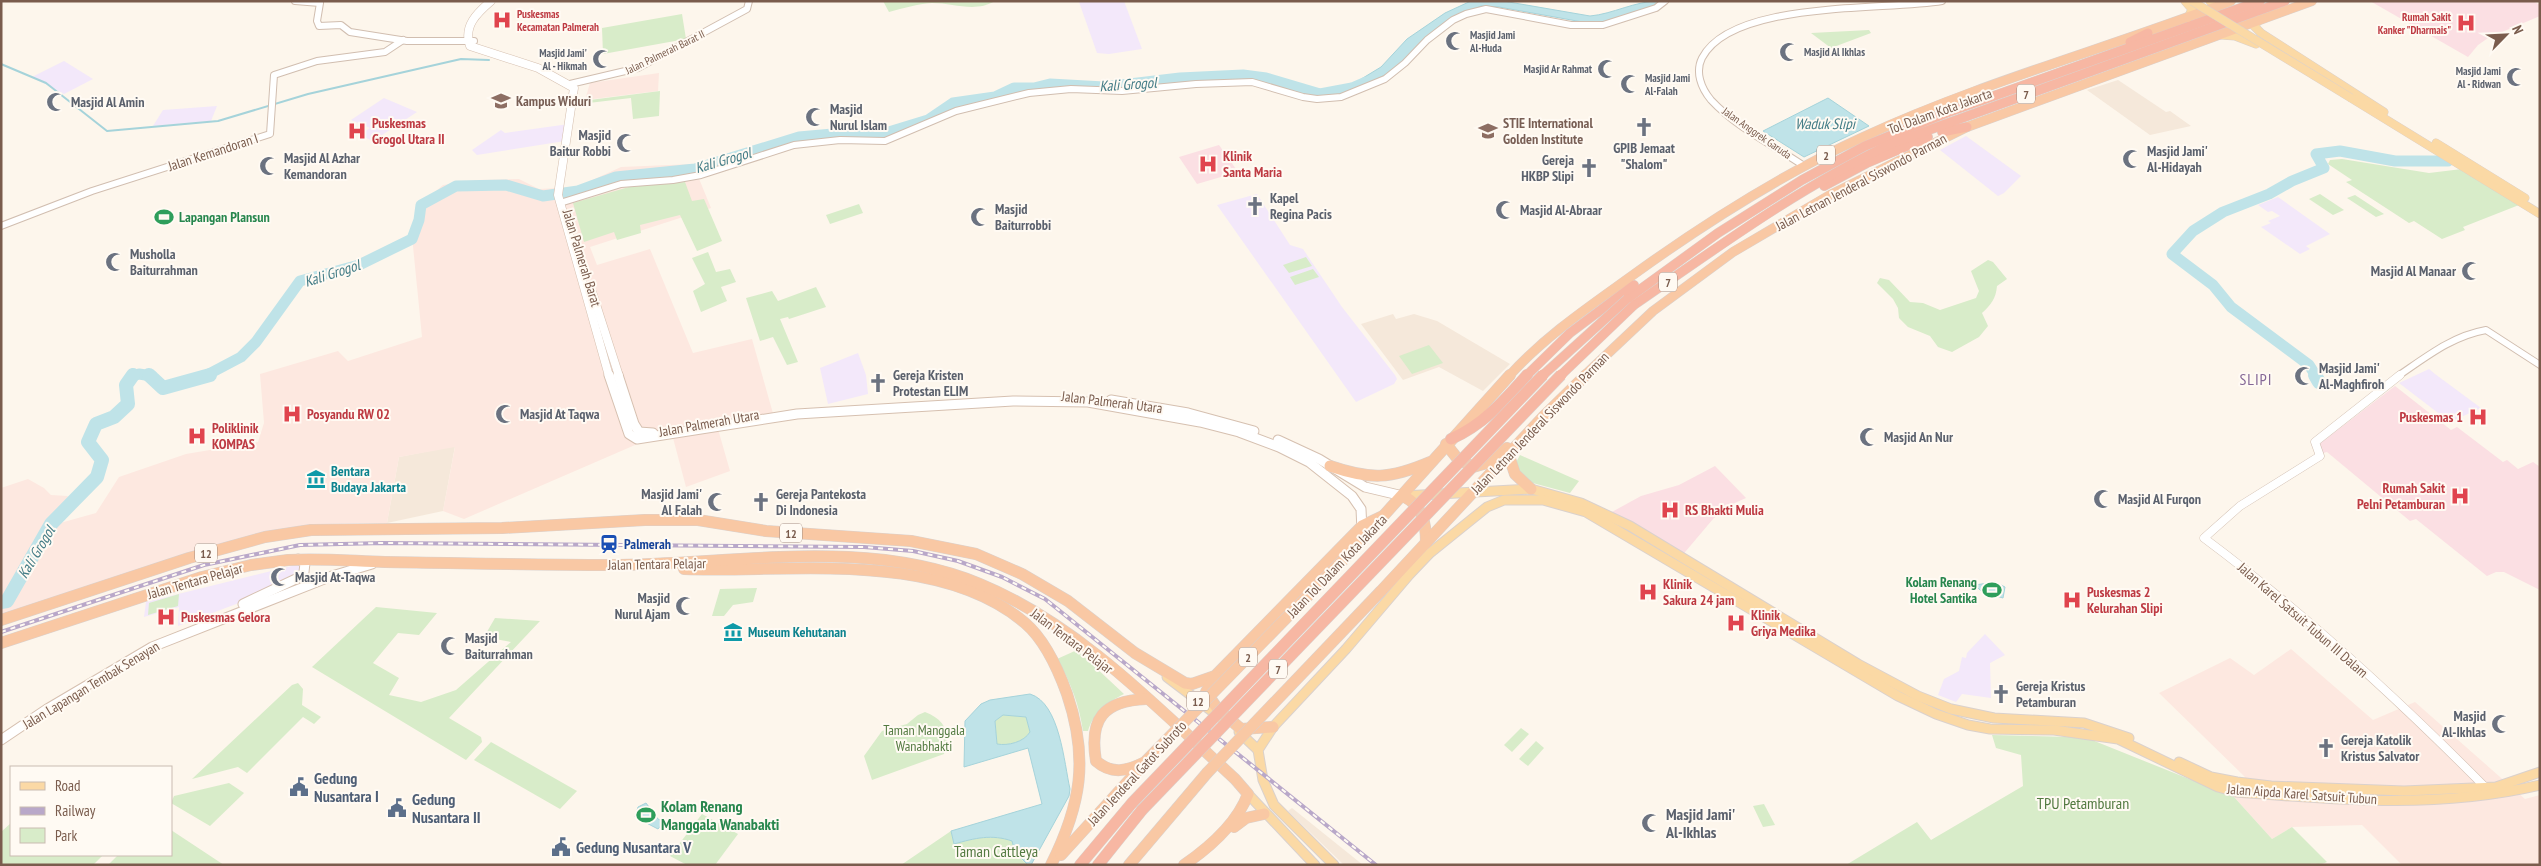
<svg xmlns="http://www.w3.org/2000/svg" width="2541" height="866" font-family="'PT Sans Narrow',sans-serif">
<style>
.residential{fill:#f5e8da}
.commercial{fill:#fde8e0}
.education{fill:#f3e8fa}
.medical{fill:#fbdfe3}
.green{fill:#d8ecc9}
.water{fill:#bfe3e8;stroke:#a5d3da;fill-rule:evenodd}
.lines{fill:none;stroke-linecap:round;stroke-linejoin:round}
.stream{stroke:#a5d3da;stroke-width:2}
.river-far1{stroke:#bfe3e8;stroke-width:11}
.river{stroke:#bfe3e8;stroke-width:14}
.tertiary-far1-casing{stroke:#d1beb0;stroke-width:8}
.tertiary-casing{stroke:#d1beb0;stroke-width:9}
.secondary-far1-casing{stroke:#d6c0b0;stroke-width:9}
.secondary-casing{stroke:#d6c0b0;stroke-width:11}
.primary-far1-casing{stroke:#dad1cd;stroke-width:9}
.primary-casing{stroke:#dad1cd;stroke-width:11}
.trunk-far1-casing{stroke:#dad1cd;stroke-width:10}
.trunk-casing{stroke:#dad1cd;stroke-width:12}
.motorway-far1-casing{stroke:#dad1cd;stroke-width:10}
.motorway-casing{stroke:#dad1cd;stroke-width:12}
.tertiary-far1{stroke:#fff;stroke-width:6}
.tertiary{stroke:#fff;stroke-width:8}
.secondary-far1{stroke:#fff;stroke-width:8}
.secondary{stroke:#fff;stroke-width:9}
.primary-far1{stroke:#fbd9a5;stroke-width:8}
.primary{stroke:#fbd9a5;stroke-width:9}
.trunk-far1{stroke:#f9c8a4;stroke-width:9}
.trunk{stroke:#f9c8a4;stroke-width:11}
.motorway-far1{stroke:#f7b7a3;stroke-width:9}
.motorway{stroke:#f7b7a3;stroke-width:11}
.rail-casing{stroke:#b9a8c9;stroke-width:4}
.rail{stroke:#fffaf3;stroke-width:2;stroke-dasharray:5;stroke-linecap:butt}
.primary-bridge-casing{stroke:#dad1cd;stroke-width:9;stroke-linecap:butt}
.trunk-bridge-casing{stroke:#dad1cd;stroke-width:12;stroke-linecap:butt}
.motorway-bridge-far1-casing{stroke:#dad1cd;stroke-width:10;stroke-linecap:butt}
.motorway-bridge-casing{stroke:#dad1cd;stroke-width:12;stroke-linecap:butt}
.primary-bridge{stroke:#fbd9a5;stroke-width:8}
.trunk-bridge{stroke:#f9c8a4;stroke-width:11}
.motorway-bridge-far1{stroke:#f7b7a3;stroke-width:9}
.motorway-bridge{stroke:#f7b7a3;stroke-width:11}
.labels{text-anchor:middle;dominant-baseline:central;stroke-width:4;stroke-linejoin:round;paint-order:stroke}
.far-health-label{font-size:11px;font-weight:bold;fill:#be3a42;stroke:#fffaf3;text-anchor:start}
.far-worship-label{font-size:11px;font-weight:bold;fill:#5b616d;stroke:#fffaf3;text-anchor:start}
.far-street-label{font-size:11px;fill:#7a5c4d;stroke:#fffaf3}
.shield{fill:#fffaf3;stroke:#a28b7f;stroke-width:1}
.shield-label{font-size:12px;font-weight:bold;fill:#7a5c4d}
.education-label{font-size:14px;font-weight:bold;fill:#785e54;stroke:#fffaf3;text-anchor:start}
.worship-label{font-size:14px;font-weight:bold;fill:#5b616d;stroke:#fffaf3;text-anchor:start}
.street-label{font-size:14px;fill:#7a5c4d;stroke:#fffaf3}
.health-label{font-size:14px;font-weight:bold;fill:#be3a42;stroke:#fffaf3;text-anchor:start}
.leisure-label{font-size:14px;font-weight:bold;fill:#27864d;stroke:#fffaf3;text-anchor:start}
.culture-label{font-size:14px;font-weight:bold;fill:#0d838f;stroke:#fffaf3;text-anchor:start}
.transit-label{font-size:14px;font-weight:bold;fill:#164399;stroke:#fffaf3;text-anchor:start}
.park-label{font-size:14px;fill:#537a41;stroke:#fffaf3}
.water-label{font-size:15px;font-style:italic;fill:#437c86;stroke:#fffaf3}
.quarter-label{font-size:16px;letter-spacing:1px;fill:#846695;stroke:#fffaf3}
.near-service-label{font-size:16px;font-weight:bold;fill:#4e5e75;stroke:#fffaf3;text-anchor:start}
.near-park-label{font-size:16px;fill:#537a41;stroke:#fffaf3}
.near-leisure-label{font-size:16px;font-weight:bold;fill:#27864d;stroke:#fffaf3;text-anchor:start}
.near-worship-label{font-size:16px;font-weight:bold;fill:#5b616d;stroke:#fffaf3;text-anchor:start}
</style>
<rect width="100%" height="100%" fill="#fdf6ec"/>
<g class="residential">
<polygon points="2118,80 2166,112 2170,111 2191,126 2150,135 2087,90"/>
<polygon points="1393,314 1396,319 1414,314 1437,321 1510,364 1483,391 1439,367 1403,380 1361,324"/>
<polygon points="455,446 443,511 387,523 399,457"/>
<polygon points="1292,808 1363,865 1344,865 1288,811"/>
</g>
<g class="commercial">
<polygon points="659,73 658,91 585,100 590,83"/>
<polygon points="693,164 711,208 590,247 597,265 650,249 693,353 752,339 774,417 718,429 730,471 686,487 673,438 642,442 464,519 443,511 455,447 399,457 387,523 330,524 1,616 1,488 28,479 44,488 51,495 68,496 53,525 96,513 119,477 186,454 258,442 264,423 260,374 338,351 348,361 422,337 412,236 420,205 443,185 478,180 519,179 539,189 577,187 621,167"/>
<polygon points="2291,649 2373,720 2415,702 2525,799 2540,795 2540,865 2402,865 2362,825 2292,827 2272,839 2234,797 2245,777 2159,693 2230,658 2254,675"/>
</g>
<g class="education">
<polygon points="1124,1 1142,49 1109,54 1097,53 1079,2"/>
<polygon points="64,61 93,79 64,94 32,77"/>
<polygon points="384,98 417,112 373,141 360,135 370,128 351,120"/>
<polygon points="217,106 211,121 153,126 163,110"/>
<polygon points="569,124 565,141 477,155 472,150 501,130 505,133"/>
<polygon points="1966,136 2021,176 2004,193 1998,196 1940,150"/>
<polygon points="1257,194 1290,245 1303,249 1342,307 1395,375 1397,379 1394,384 1356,402 1217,205"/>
<polygon points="2278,197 2330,234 2306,246 2310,249 2300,254 2261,227 2271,223 2268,221 2280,216 2272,211 2268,212 2258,205"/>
<polygon points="858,353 866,375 868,394 828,404 820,368"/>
<polygon points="2429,369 2435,374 2481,408 2450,422 2399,383"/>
<polygon points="300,564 300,580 178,626 179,607 144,617 146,602"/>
<polygon points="1985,634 2005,655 1990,663 1991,698 1962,694 1956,702 1938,695 1944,679 1959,671 1962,657 1966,658 1967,653"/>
</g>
<g class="medical">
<polygon points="2370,1 2533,1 2540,5 2540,16 2488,38 2478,45 2468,57"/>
<polygon points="1219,145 1238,172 1197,184 1179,157"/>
<polygon points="2395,386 2451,430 2457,427 2503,462 2507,460 2518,469 2533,462 2540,467 2540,590 2504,572 2496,572 2487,576 2416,519 2410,521 2327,452 2323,453 2318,445"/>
<polygon points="1715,466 1746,498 1728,506 1713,519 1680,558 1610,513 1641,496 1679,485"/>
</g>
<g class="green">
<path d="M883,1h112c-20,12 -41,2 -63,2 -15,1 -28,5 -43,9z"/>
<polygon points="682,14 686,39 603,54 602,28"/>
<polygon points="1869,30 1871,33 1831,48 1811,33"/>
<polygon points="660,91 659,116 633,119 631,98 580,104 582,101"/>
<polygon points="2342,159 2429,173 2462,169 2519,205 2463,227 2465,230 2442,239 2414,221 2409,223 2346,182 2352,180 2328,164 2330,160"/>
<polygon points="685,182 692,201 704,199 722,241 697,251 680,215 640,225 641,233 617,240 614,232 584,242 573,203 629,187"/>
<polygon points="2320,194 2344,210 2333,215 2309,199"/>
<polygon points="2355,195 2384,214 2376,217 2347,198"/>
<polygon points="859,204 863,213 830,224 826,215"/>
<polygon points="708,252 716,272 730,269 736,282 721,287 727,301 701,312 693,291 705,284 692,258"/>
<polygon points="1306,257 1312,266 1289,273 1283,265"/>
<path d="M1988,260l5,2 14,17 -10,7c-1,12 -6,19 -15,27l6,13 -9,11 -27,15 -14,-5 -8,-11 -22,-9 -9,-9 -1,-10 -5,-9 -16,-16 3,-5 9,2 21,22 13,1 17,7 36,-12 3,-7 -8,-20z"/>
<polygon points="1313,269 1319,277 1295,285 1290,277"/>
<polygon points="816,287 826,307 789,319 788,317 780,319 798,362 787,365 773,337 760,341 746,298 772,291 778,301"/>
<polygon points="1429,345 1443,363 1412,374 1399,356"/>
<polygon points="1520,455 1579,481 1570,493 1529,482 1514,466"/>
<polygon points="757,588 753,602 733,605 724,616 712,616 720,589"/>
<polygon points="179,594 178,606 148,615 149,603"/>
<polygon points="376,607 437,613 419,635 398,633 373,663 399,678 389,695 421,702 456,690 511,642 484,637 495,618 540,621 449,718 481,737 482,742 466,760 312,667"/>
<path d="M1077,650l47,44c-16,8 -31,19 -36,37h-5c-4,-27 -12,-48 -26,-72z"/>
<polygon points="298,683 303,689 302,705 321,717 314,724 303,717 247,773 238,767 192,779 292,685"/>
<path d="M925,712c21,8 26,22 19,42l-72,26 -8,-24 18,-25 25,-7 11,-9z"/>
<path d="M1003,715l23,2 4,15c-6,10 -22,14 -33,12l-2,-23z"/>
<polygon points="1521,728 1529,734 1512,752 1504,745"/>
<path d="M1992,735l77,2 23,3 142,57 38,42 20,-12 35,35c-8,4 -14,0 -20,3h-461l71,-43 14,18 92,-54 -2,-31 -25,-7z"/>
<polygon points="1536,741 1544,748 1528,766 1519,759"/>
<polygon points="491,742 577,791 560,809 474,760"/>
<polygon points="229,783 244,793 210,826 171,803 174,796"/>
<polygon points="1764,804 1775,825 1763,827 1753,806"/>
<polygon points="702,814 738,834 715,865 687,865 670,856"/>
<polygon points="11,823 11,855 103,855 93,865 1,865 1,832"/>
<polygon points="171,830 224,865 108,865 118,855 171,855"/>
<path d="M951,831l3,13c21,-6 38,-10 59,-3l9,19 6,5h-127z"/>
</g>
<g class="water">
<path d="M1471,1h32l87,15c23,-2 45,-15 69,-15l-3,7 -49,15h-19l-89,-16 -18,-1 -35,17 -19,13 -24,27 -12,9 -40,20 2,-8 28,-17 26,-28 38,-26z"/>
<polygon points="1828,98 1869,126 1804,157 1763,131"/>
<polygon points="1995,582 2005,587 2003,598 1982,592 1975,585"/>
<path d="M1030,694c30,9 34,69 40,95l-1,7 -38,69h-3l-13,-13 -3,-11c-20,-7 -37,-3 -58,3l-3,-13 91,-27 -14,-56 -64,19 1,-46 16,-17 9,-4zM1003,715l23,2 4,15c-6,10 -22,14 -33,12l-2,-23z"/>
<polygon points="646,803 658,819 664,822 658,829 635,817 638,807"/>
</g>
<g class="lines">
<polyline class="stream" points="1,64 46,83 107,131 218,121 308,94 461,59 489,60"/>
<g class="river-far1">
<polyline points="132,376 139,374 152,376"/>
<polyline points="205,376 241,357 256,342 300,281 359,265 412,239 419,220 421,205 456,186 506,185 543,196 578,191 616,177 695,169 799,137 844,133 879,135 928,120 953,103 995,97 1014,88 1034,88 1050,84 1104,87 1180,78 1243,75 1266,78 1320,94 1352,88 1366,82"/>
<polyline points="2316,376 2309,365 2231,307 2213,285 2172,254 2193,231 2223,212 2269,194 2292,181 2324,168 2316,154 2340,151 2395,161 2448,161"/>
</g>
<g class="river">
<polyline points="149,375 163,388 210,375"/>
<polyline points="2315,375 2319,382"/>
<polyline points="1,602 7,601 51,524 97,477 102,460 88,442 96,424 114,417 128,404 126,385 133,375"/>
</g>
<g class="tertiary-far1-casing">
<g id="tertiary-far1">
<polyline points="295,1 320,3 317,21 319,26 341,25 350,32 407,41 474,41"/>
<polyline points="570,84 638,68 747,9 749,1"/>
<path d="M1804,166c-31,-21 -67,-38 -93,-66 -10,-12 -16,-28 -9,-42 30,-58 181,-47 240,-57"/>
<polyline points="560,203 621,184 673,180 701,175 794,145 840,140 885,141 956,111 1029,93 1071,89 1122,91 1196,84 1252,82 1303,97 1317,99 1341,97 1385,79 1405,63 1427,40 1453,20 1466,14 1486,9 1571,25 1603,25 1656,8 1665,1"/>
<polyline points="1,226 92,191 270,134 274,75 317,61 385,52 403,40"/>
<path d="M2398,376c28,-19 54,-40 88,-46l54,35"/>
</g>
</g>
<g class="tertiary-casing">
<path id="tertiary" d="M2400,375l-85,67 5,14 -80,50 -36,32c102,76 195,162 284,252"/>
</g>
<g class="secondary-far1-casing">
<g id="secondary-far1">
<path d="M491,1c-14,12 -28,25 -21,45l68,22 36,20 -16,107 51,181"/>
<polyline points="592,292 619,376"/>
</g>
</g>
<g class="secondary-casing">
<g id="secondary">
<polyline points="609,375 629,434 637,439 797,414 1013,401 1088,402 1200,422 1239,432 1279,447 1309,462 1352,496 1361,509 1362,531"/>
<polyline points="618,375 634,424 639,432 653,433"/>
<polyline points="1111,400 1188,413 1254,431"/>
<polyline points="1278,440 1319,459 1365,487 1403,496"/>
<polyline points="243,604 300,577 304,572 305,563 298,559"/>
<polyline points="1,740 47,709 152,647 332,576 372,564"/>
</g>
</g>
<g class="primary-far1-casing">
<g id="primary-far1">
<polyline points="2185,1 2192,9 2188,18"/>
<polyline points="2210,1 2220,1"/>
<polyline points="2259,20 2254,26 2261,33 2384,112"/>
<polyline points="2221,35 2235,36 2256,44"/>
<polyline points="2351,98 2540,214"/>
<polyline points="2436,143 2525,198"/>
</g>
</g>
<g class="primary-casing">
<g id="primary">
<polyline points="1403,496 1531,489 1581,503 1630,526 1858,664 1918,696 1951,709 1994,718 2084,723 2129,738"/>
<polyline points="1167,677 1221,718"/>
<polyline points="1239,732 1258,750"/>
<polyline points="2179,762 2211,777 2237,782 2271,786 2404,791 2496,787 2540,772"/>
<polyline points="1248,794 1315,865"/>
<path d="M1334,865l-60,-60 -11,-25 -5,-30 15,-23 73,-78 63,-74 21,-22 57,-46 17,-7h39l43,12 312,184 38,18 32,11 22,4 64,1 64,9 100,48 18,5c104,8 201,17 304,-7"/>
</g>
</g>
<g class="trunk-far1-casing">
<g id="trunk-far1">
<path d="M1509,376c36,-40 81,-70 124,-101 72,-52 149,-101 230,-138 119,-55 246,-89 368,-136"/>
<polyline points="1584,376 1653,311 1733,252 1830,195 1967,127 2312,1"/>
</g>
</g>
<g class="trunk-casing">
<g id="trunk">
<polyline points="1446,444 1457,458 1473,467 1487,463 1507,448"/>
<polyline points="1508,453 1515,474 1531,489"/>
<path d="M1330,466c41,14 60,13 100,-4"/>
<path d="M1403,496c20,10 23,26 23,47"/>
<polyline points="1350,553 1510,375"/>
<path d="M684,569c106,4 254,-20 341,54 20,17 33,46 42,71 22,65 14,111 -16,171"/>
<polyline points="1381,591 1543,417 1586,375"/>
<polyline points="1,620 189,558 265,537 311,530 502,528 645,520 698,520 766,531 911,541 976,554 1022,574 1068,601 1135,653 1185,683 1192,684 1215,676 1362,526 1383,516"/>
<path d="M1,643l201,-66 49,-12 37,-5c32,-2 64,1 97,2 75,1 150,3 225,3 122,0 254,-29 370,19 99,41 178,124 255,195l13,15c-11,30 -38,53 -64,71"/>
<polyline points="1215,676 1206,692 1217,708 1241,729 1273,727"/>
<path d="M1145,762c-18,9 -33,13 -49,-1 -7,-42 7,-60 50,-62"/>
<polyline points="1234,827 1246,818 1264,814"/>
<polyline points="1061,855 1142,766"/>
<polyline points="1129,865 1207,773"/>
</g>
</g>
<g class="motorway-far1-casing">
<g id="motorway-far1">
<polyline points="2130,42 2148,33"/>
<polyline points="1942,132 1967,127"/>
<polyline points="1824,186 1867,163 1928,137"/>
<polyline points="1627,299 1718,233 1802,180 1865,146 1946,113 2260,1"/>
<path d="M1634,305c84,-58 166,-118 259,-162l392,-142"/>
<polyline points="1526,376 1570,333 1634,285"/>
</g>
</g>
<g class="motorway-casing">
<g id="motorway">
<path d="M1451,439c32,-14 53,-38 76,-64"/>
<polyline points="1080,865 1132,803"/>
<polyline points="1098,865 1142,810"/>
</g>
</g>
<use href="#tertiary-far1" class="tertiary-far1"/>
<use href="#tertiary" class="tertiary"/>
<use href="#secondary-far1" class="secondary-far1"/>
<use href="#secondary" class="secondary"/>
<use href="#primary-far1" class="primary-far1"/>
<use href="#primary" class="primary"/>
<use href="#trunk-far1" class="trunk-far1"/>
<use href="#trunk" class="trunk"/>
<use href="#motorway-far1" class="motorway-far1"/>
<use href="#motorway" class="motorway"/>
<g class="rail-casing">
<polyline id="rail" points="1,632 204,565 300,545 383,543 864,547 913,551 958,561 1002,577 1045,599 1376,865"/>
</g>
<use href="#rail" class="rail"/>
<g class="primary-bridge-casing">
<polyline id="primary-bridge" points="2192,1 2351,98"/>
</g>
<g class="trunk-bridge-casing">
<g id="trunk-bridge">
<polyline points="1146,761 1350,553"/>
<polyline points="1207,773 1381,591"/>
</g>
</g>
<g class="motorway-bridge-far1-casing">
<g id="motorway-bridge-far1">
<polyline points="1542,376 1627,299"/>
<polyline points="1560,376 1634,305"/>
</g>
</g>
<g class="motorway-bridge-casing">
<g id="motorway-bridge">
<polyline points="1132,803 1543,375"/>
<polyline points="1142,810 1561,375"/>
</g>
</g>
<use href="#primary-bridge" class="primary-bridge"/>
<use href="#trunk-bridge" class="trunk-bridge"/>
<use href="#motorway-bridge-far1" class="motorway-bridge-far1"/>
<use href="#motorway-bridge" class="motorway-bridge"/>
</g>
<defs>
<g id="hospital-bare" transform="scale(1.5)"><path d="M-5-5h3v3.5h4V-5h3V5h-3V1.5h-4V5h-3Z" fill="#e0444e" stroke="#fffaf3" stroke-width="2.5" paint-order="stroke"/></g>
<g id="mosque-bare" transform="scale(1.5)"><path d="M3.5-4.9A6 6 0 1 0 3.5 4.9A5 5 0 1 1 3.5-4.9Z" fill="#6b7280" stroke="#fffaf3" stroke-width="2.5" paint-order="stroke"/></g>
<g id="university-bare" transform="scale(1.5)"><path d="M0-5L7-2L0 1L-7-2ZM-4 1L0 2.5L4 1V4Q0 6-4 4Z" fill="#8d6e63" stroke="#fffaf3" stroke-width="2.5" paint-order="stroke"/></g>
<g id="church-bare" transform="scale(1.5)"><path d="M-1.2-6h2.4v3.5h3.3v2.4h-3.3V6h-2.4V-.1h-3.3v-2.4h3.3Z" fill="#6b7280" stroke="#fffaf3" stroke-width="2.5" paint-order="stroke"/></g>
<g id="stadium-bare" transform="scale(1.5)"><path d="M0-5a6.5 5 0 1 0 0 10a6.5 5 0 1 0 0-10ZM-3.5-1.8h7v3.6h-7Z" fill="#2e9e5b" stroke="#fffaf3" stroke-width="2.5" paint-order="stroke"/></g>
<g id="museum-bare" transform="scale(1.5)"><path d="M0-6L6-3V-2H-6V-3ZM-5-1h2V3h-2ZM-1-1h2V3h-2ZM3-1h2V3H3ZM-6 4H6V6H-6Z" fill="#0f9aa8" stroke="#fffaf3" stroke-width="2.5" paint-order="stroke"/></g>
<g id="station-bare" transform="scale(1.5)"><path d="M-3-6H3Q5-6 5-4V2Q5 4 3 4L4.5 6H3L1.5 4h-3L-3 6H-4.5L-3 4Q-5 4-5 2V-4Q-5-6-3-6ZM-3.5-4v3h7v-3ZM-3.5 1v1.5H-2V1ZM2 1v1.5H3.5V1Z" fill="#1a4fb4" stroke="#fffaf3" stroke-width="2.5" paint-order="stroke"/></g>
<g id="civic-bare" transform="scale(1.5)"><path d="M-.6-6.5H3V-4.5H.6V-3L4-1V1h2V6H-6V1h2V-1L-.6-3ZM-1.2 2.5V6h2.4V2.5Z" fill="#5c6f8a" stroke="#fffaf3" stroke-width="2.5" paint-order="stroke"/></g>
</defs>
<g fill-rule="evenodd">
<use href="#hospital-bare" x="502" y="20"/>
<use href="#hospital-bare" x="2466" y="23"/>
<use href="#mosque-bare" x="1455" y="41"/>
<use href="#mosque-bare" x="1789" y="52"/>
<use href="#mosque-bare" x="602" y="59"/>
<use href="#mosque-bare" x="1607" y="69"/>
<use href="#mosque-bare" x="2516" y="77"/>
<use href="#mosque-bare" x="1630" y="84"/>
<use href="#university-bare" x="501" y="101"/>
<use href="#mosque-bare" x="56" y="102"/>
<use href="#mosque-bare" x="815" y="117"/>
<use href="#church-bare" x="1644" y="127"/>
<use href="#hospital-bare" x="357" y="131"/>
<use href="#university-bare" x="1488" y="131"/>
<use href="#mosque-bare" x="626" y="143"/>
<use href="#mosque-bare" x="2132" y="159"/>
<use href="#hospital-bare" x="1208" y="164"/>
<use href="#mosque-bare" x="269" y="166"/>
<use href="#church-bare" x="1589" y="168"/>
<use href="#church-bare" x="1255" y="206"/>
<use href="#mosque-bare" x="1505" y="210"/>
<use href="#stadium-bare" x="164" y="217"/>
<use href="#mosque-bare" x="980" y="217"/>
<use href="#mosque-bare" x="115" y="262"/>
<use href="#mosque-bare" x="2471" y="271"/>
<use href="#mosque-bare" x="2304" y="376"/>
<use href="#church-bare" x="878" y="383"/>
<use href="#hospital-bare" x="292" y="414"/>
<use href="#mosque-bare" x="505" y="414"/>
<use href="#hospital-bare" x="2478" y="417"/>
<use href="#hospital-bare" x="197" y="436"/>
<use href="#mosque-bare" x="1869" y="437"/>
<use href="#museum-bare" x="316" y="479"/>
<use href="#hospital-bare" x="2460" y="496"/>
<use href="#mosque-bare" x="2103" y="499"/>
<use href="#mosque-bare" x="717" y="502"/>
<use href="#church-bare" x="761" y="502"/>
<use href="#hospital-bare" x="1670" y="510"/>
<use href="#station-bare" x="609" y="544"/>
<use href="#mosque-bare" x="280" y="577"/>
<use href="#stadium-bare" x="1992" y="590"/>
<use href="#hospital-bare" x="1648" y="592"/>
<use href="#hospital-bare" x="2072" y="600"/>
<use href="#mosque-bare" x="685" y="606"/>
<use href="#hospital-bare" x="166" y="617"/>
<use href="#hospital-bare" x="1736" y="623"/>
<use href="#museum-bare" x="733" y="632"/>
<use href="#mosque-bare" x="450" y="646"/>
<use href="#church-bare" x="2001" y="694"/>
<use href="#mosque-bare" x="2501" y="724"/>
<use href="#church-bare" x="2326" y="748"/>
<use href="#civic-bare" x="299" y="787"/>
<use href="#civic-bare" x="397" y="808"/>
<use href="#stadium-bare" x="646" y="815"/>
<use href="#mosque-bare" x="1651" y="823"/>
<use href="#civic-bare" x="561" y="847"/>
</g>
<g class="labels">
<g class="far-health-label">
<text x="517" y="14">Puskesmas<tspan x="517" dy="13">Kecamatan Palmerah</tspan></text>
<text x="2451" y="17" text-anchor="end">Rumah Sakit<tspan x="2451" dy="13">Kanker "Dharmais"</tspan></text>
</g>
<g class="far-worship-label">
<text x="1470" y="35">Masjid Jami<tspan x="1470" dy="13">Al-Huda</tspan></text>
<text x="1804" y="52">Masjid Al Ikhlas</text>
<text x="587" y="53" text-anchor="end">Masjid Jami'<tspan x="587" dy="13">Al - Hikmah</tspan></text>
<text x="1592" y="69" text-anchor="end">Masjid Ar Rahmat</text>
<text x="2501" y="71" text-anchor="end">Masjid Jami<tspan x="2501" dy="13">Al - Ridwan</tspan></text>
<text x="1645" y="78">Masjid Jami<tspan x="1645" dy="13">Al-Falah</tspan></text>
</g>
<g class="far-street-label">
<text transform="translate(665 52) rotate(-26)">Jalan Palmerah Barat II</text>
<text transform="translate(1757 133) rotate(35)">Jalan Anggrek Garuda</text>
</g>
<g class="shield">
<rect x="2017" y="84.5" width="18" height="19" rx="4"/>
<rect x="1817" y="145.5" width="18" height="19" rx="4"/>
<rect x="1659" y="272.5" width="18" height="19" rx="4"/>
<rect x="780" y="523.5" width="22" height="19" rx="4"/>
<rect x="195" y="543.5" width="22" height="19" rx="4"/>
<rect x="1239" y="647.5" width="18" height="19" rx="4"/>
<rect x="1269" y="659.5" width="18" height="19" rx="4"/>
<rect x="1187" y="691.5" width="22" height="19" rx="4"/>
</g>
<g class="shield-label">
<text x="2026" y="94">7</text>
<text x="1826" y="155">2</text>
<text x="1668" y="282">7</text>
<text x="791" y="533">12</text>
<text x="206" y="553">12</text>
<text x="1248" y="657">2</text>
<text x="1278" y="669">7</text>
<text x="1198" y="701">12</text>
</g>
<g class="education-label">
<text x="516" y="101">Kampus Widuri</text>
<text x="1503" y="123">STIE International<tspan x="1503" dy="16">Golden Institute</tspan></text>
</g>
<g class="worship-label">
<text x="71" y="102">Masjid Al Amin</text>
<text x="830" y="109">Masjid<tspan x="830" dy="16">Nurul Islam</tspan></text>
<text x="611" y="135" text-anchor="end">Masjid<tspan x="611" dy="16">Baitur Robbi</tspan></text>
<text x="1644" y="148" text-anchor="middle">GPIB Jemaat<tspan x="1644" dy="16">"Shalom"</tspan></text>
<text x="2147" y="151">Masjid Jami'<tspan x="2147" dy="16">Al-Hidayah</tspan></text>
<text x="284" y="158">Masjid Al Azhar<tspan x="284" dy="16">Kemandoran</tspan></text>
<text x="1574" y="160" text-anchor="end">Gereja<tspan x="1574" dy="16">HKBP Slipi</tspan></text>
<text x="1270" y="198">Kapel<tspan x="1270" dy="16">Regina Pacis</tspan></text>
<text x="995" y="209">Masjid<tspan x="995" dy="16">Baiturrobbi</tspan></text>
<text x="1520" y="210">Masjid Al-Abraar</text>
<text x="130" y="254">Musholla<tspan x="130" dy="16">Baiturrahman</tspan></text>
<text x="2456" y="271" text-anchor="end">Masjid Al Manaar</text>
<text x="2319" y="368">Masjid Jami'<tspan x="2319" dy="16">Al-Maghfiroh</tspan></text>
<text x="893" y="375">Gereja Kristen<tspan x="893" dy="16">Protestan ELIM</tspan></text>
<text x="520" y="414">Masjid At Taqwa</text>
<text x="1884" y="437">Masjid An Nur</text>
<text x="702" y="494" text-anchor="end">Masjid Jami'<tspan x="702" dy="16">Al Falah</tspan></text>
<text x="776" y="494">Gereja Pantekosta<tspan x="776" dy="16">Di Indonesia</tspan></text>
<text x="2118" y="499">Masjid Al Furqon</text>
<text x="295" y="577">Masjid At-Taqwa</text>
<text x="670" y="598" text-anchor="end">Masjid<tspan x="670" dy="16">Nurul Ajam</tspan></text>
<text x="465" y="638">Masjid<tspan x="465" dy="16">Baiturrahman</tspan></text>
<text x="2016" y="686">Gereja Kristus<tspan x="2016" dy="16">Petamburan</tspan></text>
<text x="2486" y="716" text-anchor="end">Masjid<tspan x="2486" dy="16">Al-Ikhlas</tspan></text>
<text x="2341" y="740">Gereja Katolik<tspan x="2341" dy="16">Kristus Salvator</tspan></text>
</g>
<g class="street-label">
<text transform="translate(1940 111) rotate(-20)">Tol Dalam Kota Jakarta</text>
<text transform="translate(213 152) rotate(-18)">Jalan Kemandoran I</text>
<text transform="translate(1861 182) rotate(-28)">Jalan Letnan Jenderal Siswondo Parman</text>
<text transform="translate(582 258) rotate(73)">Jalan Palmerah Barat</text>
<text transform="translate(1112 402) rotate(7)">Jalan Palmerah Utara</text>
<text transform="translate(709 423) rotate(-10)">Jalan Palmerah Utara</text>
<text transform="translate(1540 423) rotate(-46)">Jalan Letnan Jenderal Siswondo Parman</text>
<text transform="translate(657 564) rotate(-1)">Jalan Tentara Pelajar</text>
<text transform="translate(1337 566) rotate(-46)">Jalan Tol Dalam Kota Jakarta</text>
<text transform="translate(195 581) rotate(-16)">Jalan Tentara Pelajar</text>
<text transform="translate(2303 620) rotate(41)">Jalan Karel Satsuit Tubun III Dalam</text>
<text transform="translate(1072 641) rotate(37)">Jalan Tentara Pelajar</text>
<text transform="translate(91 685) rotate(-31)">Jalan Lapangan Tembak Senayan</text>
<text transform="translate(1137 773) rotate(-47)">Jalan Jenderal Gatot Subroto</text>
<text transform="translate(2302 794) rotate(4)">Jalan Aipda Karel Satsuit Tubun</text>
</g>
<g class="health-label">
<text x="372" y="123">Puskesmas<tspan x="372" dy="16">Grogol Utara II</tspan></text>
<text x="1223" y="156">Klinik<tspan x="1223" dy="16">Santa Maria</tspan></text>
<text x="307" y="414">Posyandu RW 02</text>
<text x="2463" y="417" text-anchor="end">Puskesmas 1</text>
<text x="212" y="428">Poliklinik<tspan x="212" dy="16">KOMPAS</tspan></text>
<text x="2445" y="488" text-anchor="end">Rumah Sakit<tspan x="2445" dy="16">Pelni Petamburan</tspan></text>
<text x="1685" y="510">RS Bhakti Mulia</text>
<text x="1663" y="584">Klinik<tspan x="1663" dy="16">Sakura 24 jam</tspan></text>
<text x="2087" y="592">Puskesmas 2<tspan x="2087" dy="16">Kelurahan Slipi</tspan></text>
<text x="1751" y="615">Klinik<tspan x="1751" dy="16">Griya Medika</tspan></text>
<text x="181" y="617">Puskesmas Gelora</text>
</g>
<g class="leisure-label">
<text x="179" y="217">Lapangan Plansun</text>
<text x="1977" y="582" text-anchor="end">Kolam Renang<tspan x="1977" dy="16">Hotel Santika</tspan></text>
</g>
<g class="culture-label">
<text x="331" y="471">Bentara<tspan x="331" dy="16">Budaya Jakarta</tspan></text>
<text x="748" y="632">Museum Kehutanan</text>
</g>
<g class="transit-label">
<text x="624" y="544">Palmerah</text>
</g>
<g class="park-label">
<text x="924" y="730">Taman Manggala<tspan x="924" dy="16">Wanabhakti</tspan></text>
</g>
<g class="water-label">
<text transform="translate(1128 84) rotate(-4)">Kali Grogol</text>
<text x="1825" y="123">Waduk Slipi</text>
<text transform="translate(723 160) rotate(-16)">Kali Grogol</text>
<text transform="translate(332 273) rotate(-18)">Kali Grogol</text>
<text transform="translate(36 552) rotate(-59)">Kali Grogol</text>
</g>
<g class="quarter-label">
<text x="2256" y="379">SLIPI</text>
</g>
<g class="near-service-label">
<text x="314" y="778">Gedung<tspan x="314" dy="18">Nusantara I</tspan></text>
<text x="412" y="799">Gedung<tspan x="412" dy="18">Nusantara II</tspan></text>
<text x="576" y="847">Gedung Nusantara V</text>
</g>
<g class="near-park-label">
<text x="2083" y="803">TPU Petamburan</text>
<text x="996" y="851">Taman Cattleya</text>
</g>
<g class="near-leisure-label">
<text x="661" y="806">Kolam Renang<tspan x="661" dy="18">Manggala Wanabakti</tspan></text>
</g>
<g class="near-worship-label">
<text x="1666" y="814">Masjid Jami'<tspan x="1666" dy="18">Al-Ikhlas</tspan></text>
</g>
</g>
<rect width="2541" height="866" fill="none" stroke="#7a5c4d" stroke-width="5"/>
<rect x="10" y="766" width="162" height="90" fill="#fffaf3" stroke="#cabbb1"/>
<rect x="20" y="782" width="25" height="8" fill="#fbd9a5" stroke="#cabbb1"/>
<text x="55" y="791" font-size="15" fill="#7a5c4d">Road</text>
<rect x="20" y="807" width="25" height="8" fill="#b9a8c9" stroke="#cabbb1"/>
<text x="55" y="816" font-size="15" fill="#7a5c4d">Railway</text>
<rect x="20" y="828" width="25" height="15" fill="#d8ecc9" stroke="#cabbb1"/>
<text x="55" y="841" font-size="15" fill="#7a5c4d">Park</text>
<g transform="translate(2506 35) rotate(66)" stroke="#fffaf3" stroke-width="4" paint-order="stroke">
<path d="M0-4L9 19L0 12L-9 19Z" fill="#7a5c4d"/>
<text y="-8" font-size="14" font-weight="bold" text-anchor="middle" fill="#7a5c4d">N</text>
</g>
</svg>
